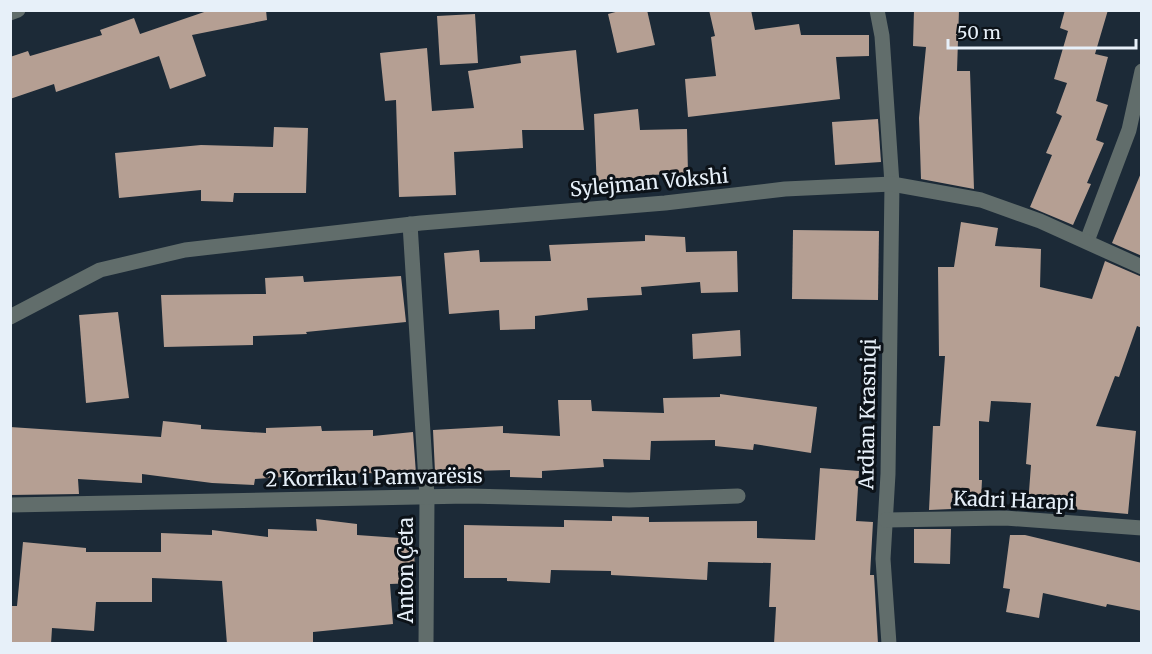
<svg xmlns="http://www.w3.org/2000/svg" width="1152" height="654" font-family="Merriweather,serif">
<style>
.building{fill:#b59f93}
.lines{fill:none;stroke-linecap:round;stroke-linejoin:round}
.minor{stroke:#616d6b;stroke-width:15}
.labels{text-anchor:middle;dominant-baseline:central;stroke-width:6;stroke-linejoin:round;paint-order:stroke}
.street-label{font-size:20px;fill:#e7f0f9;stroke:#0c1218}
</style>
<rect width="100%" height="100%" fill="#1c2a37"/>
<g class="building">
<polygon points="210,10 266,10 267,20 192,35 206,76 170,89 159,56 56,92 54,84 10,99 10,57 28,51 30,56 102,35 100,30 134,18 140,34"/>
<polygon points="623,10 647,10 655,45 617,53 608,14"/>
<polygon points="709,10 751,10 755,30 799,24 801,35 869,35 869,56 836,57 840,99 688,117 685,79 716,76 711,37 715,36"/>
<polygon points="914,10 959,10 957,71 970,71 974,189 921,179 919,118 926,47 913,46"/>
<polygon points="1065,10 1108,10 1095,54 1108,57 1096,101 1108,105 1096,140 1104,143 1087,183 1091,184 1073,225 1030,207 1052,155 1046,153 1062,116 1056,113 1067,83 1054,79 1068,31 1060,28"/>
<polygon points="475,14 478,63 440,65 437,16"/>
<polygon points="427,48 432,111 474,108 468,71 521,63 520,56 576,50 584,130 522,130 523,148 454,152 456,195 399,197 396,100 385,101 380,53"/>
<polygon points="638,109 640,130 687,129 688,174 645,175 646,189 597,191 594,114"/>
<polygon points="878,119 881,162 835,165 832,122"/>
<polygon points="274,127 308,128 306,193 234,193 233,202 201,201 201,190 119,198 115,153 201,145 273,147"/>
<polygon points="1141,173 1142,173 1142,256 1112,243"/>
<polygon points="961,222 998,228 995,246 1041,249 1040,287 1092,299 1105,261 1142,277 1142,328 1137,326 1119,377 1115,376 1096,426 1136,431 1128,514 1028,505 1031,465 1026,464 1031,403 991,401 989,422 979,421 979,480 982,480 981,500 952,498 951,509 929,510 933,426 940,426 945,356 939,356 938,267 954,267"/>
<polygon points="793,230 879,231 878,300 792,299"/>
<polygon points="645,235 685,237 686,252 737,251 738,292 701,293 700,282 641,287 642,295 587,298 588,310 535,316 535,329 500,330 499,310 449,314 444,253 479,250 480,262 551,261 549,245 645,241"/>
<polygon points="303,276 304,282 401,276 406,322 306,332 307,334 253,336 253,345 164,347 161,295 266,294 265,278"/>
<polygon points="118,312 129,398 86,403 79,315"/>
<polygon points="740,330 741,356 693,359 692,334"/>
<polygon points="720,394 817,407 811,453 754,444 753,450 715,446 715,440 651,441 650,460 603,459 604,467 542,471 542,478 510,477 510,470 435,472 433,430 503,426 503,433 560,436 558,400 591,400 592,411 664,413 663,398 720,397"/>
<polygon points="163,421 201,425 201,429 266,433 266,428 321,426 322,431 373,430 373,436 413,432 416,474 380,477 380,473 324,474 255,479 254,485 212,483 142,474 142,483 78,479 79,494 10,495 10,427 161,437"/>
<polygon points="820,468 859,471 856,521 873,522 870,575 874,575 878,644 774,644 776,607 769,607 771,563 708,562 707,580 611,575 611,571 551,570 550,583 507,581 507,578 464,578 464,525 564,527 564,520 612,521 612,516 649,517 649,522 757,521 757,538 815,540"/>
<polygon points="316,519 357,524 357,535 414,539 415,583 390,584 393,624 313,632 313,644 227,644 222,581 152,578 152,602 96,602 94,631 52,628 51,644 10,644 10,606 17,606 23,542 86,548 86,552 161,552 161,533 212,535 212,530 268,537 268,529 317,531"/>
<polygon points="914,529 951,529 950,564 914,563"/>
<polygon points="1010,535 1025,535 1142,563 1142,611 1107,604 1106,607 1043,593 1039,618 1006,612 1010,589 1003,588"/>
</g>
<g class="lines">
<g class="minor">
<polyline points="877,10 882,36 892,184 888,474 883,559 889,644"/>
<polyline points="10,13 18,10"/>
<polyline points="410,224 427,497 426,644"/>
<polyline points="1087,241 1129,130 1142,71"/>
<polyline points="10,317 100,270 185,250 421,223 665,203 785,189 892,184 981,200 1040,221 1142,267"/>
<polyline points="10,505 468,496 629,500 738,496"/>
<polyline points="886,520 1005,518 1142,528"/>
</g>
</g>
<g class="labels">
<g class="street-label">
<text transform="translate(649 182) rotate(-5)">Sylejman Vokshi</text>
<text transform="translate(867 414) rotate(-89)">Ardian Krasniqi</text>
<text transform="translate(374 477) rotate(-1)">2 Korriku i Pamvarësis</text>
<text transform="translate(1014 500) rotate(2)">Kadri Harapi</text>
<text transform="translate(405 570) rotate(-90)">Anton Çeta</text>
</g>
</g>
<rect width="1152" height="654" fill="none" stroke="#e7f0f9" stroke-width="24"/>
<path d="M948 39v9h188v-9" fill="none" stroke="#e7f0f9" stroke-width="3"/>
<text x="957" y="39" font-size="18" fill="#e7f0f9" stroke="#0c1218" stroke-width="4.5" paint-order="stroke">50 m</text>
</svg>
